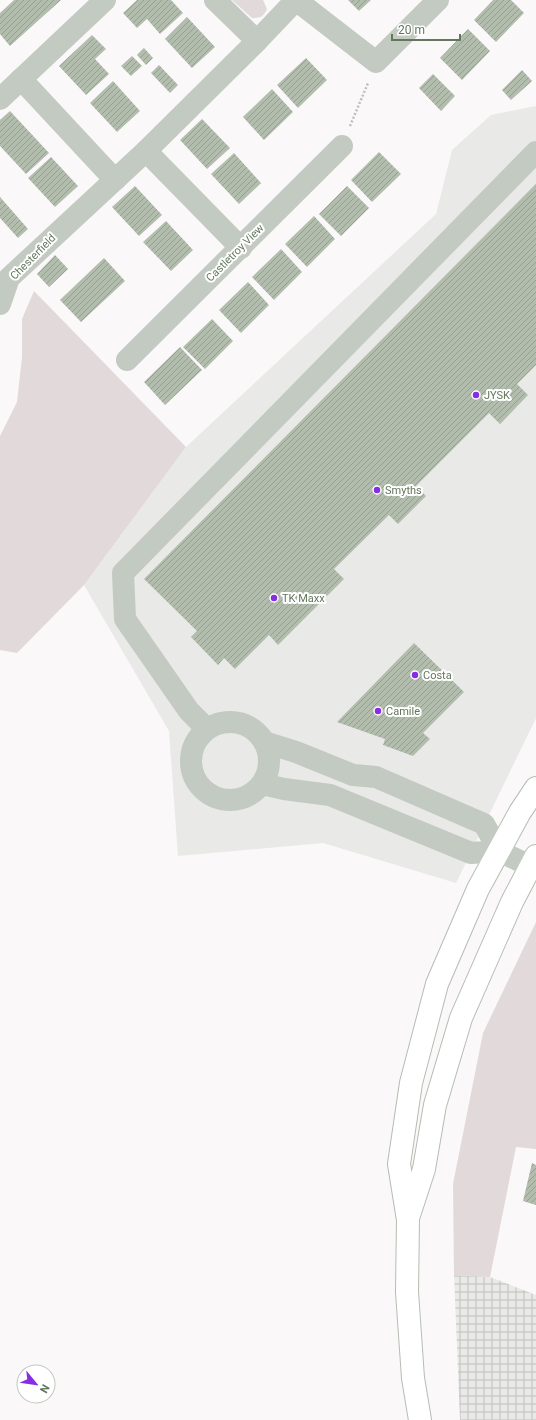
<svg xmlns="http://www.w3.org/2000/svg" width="536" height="1420" font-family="Roboto,sans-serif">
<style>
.built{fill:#e9e9e7}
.industrial{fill:url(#industrial-grid)}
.green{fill:#e2d9da}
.building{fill:url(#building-hatch)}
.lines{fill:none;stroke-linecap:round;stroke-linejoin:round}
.major-casing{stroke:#b5bdb2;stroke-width:24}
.path{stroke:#bbc0b9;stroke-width:2.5;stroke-dasharray:2 2;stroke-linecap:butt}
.minor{stroke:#c3cac1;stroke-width:22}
.major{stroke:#fff;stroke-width:22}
.poi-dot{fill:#872ee4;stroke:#fff;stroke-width:1.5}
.labels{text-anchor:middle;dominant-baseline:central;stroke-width:4;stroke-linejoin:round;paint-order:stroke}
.street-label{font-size:11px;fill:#63775c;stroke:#fff}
.poi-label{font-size:11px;fill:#63775c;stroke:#fff;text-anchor:start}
</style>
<defs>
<pattern id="industrial-grid" width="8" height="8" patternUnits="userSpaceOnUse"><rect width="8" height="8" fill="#e9e9e7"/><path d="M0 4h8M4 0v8" fill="none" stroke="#c0c2be"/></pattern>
<pattern id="building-hatch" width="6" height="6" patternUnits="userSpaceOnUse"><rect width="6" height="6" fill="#b3bdae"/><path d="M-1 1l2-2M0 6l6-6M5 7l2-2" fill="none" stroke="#959e91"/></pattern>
</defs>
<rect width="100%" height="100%" fill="#faf8f9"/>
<polygon class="built" points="536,106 536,718 456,883 323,843 178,856 169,731 84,585 186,447 436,214 452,150 491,115"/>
<polygon class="industrial" points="454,1275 490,1277 536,1295 536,1420 460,1420"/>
<g class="green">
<path d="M232,0h31l4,9c-4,8 -6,9 -15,9z"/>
<polygon points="34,291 186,447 84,585 17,653 0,650 0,436 17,402 22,357 22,319"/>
<polygon points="536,922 536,1149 516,1147 490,1277 454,1275 453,1184 483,1033"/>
</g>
<g class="building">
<polygon points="14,0 61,0 10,46 0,34 0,13"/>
<polygon points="137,0 171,0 183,13 160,34 147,19 137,28 123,13"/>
<polygon points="348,0 371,0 359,11"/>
<polygon points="493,0 511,0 524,13 496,42 474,20"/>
<polygon points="187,17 215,47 192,68 165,39"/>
<polygon points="468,29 490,51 462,80 440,58"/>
<polygon points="92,35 106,49 95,59 109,74 86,95 59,66"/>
<polygon points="144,48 153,58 146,65 137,55"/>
<polygon points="132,56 142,66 131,76 121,66"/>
<polygon points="306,58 327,80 298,108 277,85"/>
<polygon points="159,65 178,85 170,93 151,73"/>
<polygon points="522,70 532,81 511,100 502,90"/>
<polygon points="433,74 455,96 441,111 419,88"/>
<polygon points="113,81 140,111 117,132 90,103"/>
<polygon points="272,89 293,112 264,140 243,117"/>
<polygon points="10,111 49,153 26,174 0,146 0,120"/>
<polygon points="202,119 230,148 207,169 180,140"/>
<polygon points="379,152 401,174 372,202 351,180"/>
<polygon points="234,153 261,183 239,204 211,174"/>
<polygon points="51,157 78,186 55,207 28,178"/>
<polygon points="536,184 536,365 517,384 528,395 500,424 489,413 416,486 426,496 398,524 389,515 334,569 344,579 278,645 269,635 235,669 224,658 218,665 191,637 197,631 144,579"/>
<polygon points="135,186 162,215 139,236 112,207"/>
<polygon points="347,186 369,208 341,236 319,214"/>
<polygon points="0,197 28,229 18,238 0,218"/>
<polygon points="314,216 335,239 307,267 285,244"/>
<polygon points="166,221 193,250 171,271 143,242"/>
<polygon points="281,249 302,272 274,300 252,277"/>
<polygon points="55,255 68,269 49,287 37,274"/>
<polygon points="104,258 125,281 81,322 60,300"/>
<polygon points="248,282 269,305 241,333 219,310"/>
<polygon points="212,319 233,341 205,369 183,347"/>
<polygon points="180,347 202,370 165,405 144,382"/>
<polygon points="414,643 464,692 423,733 430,739 413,756 383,745 385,739 337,722"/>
<polygon points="532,1163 536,1165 536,1205 523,1201"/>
</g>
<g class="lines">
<g class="major-casing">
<g id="major">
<polyline points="409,1215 424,1169 435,1105 461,1018 512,902 536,856"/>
<polyline points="420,1420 413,1378 407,1292 408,1220 399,1164 411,1083 437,984 478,889 520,812 536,788"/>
</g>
</g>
<polyline class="path" points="350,126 368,83"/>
<g class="minor">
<polyline points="215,0 257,41"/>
<polyline points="296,0 376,62 438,0"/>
<polyline points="21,79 115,180"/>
<polyline points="0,99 105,0"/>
<polyline points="146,151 241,248"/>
<polyline points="0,304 9,278 146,151 257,41 296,0"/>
<polyline points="127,360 342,146"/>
<circle cx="230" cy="761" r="39"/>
<polyline points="207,729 189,711 125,619 123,573 536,152"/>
<polyline points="264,742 296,752 353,775 376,777 484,824 499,851"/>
<polyline points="262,784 284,789 330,795 471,853 499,851 530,866"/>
</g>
<use href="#major" class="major"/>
</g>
<g class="poi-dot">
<circle cx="476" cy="395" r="4"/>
<circle cx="377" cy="490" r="4"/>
<circle cx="274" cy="598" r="4"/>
<circle cx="415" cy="675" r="4"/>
<circle cx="378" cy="711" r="4"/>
</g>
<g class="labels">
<g class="street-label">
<text transform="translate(235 253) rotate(-45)">Castletroy View</text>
<text transform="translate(33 257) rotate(-45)">Chesterfield</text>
</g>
<g class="poi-label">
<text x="484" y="395">JYSK</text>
<text x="385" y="490">Smyths</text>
<text x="282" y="598">TK Maxx</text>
<text x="423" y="675">Costa</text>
<text x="386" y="711">Camile</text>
</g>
</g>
<g transform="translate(36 1384) rotate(119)"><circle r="19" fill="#ffffff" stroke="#c1c9be"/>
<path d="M0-3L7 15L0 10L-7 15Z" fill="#872ee4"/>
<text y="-6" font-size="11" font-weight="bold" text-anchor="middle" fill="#63775c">N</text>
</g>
<path d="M392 34v6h68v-6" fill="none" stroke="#63775c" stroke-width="2"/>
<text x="398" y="34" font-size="12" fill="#63775c" stroke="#ffffff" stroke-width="3" paint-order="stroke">20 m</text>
</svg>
